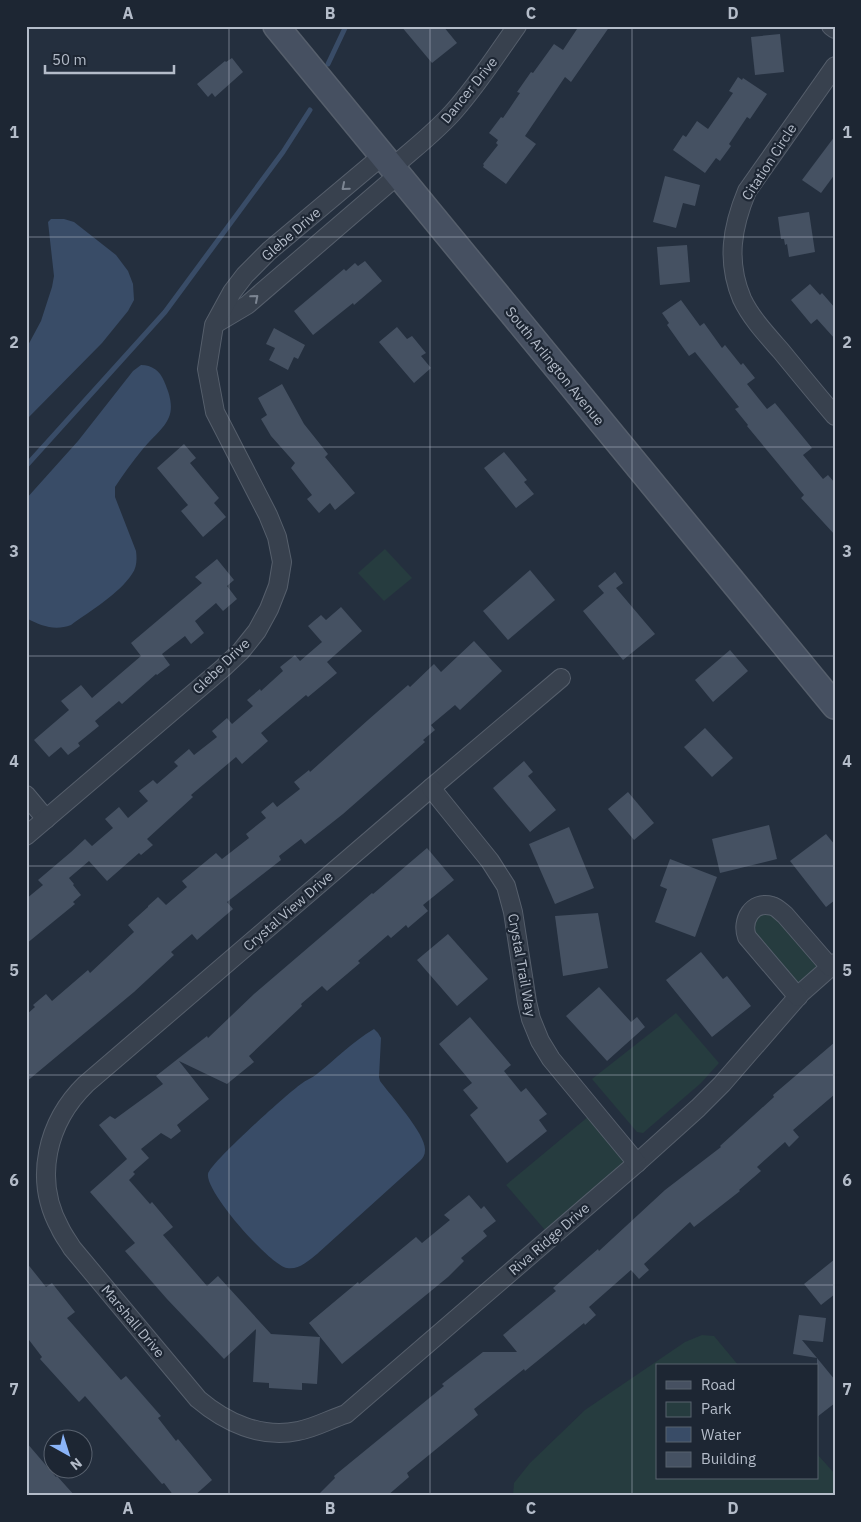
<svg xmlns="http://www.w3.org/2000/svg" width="861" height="1522" font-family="'IBM Plex Sans',sans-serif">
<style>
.green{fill:#263c3f}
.water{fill:#394c67}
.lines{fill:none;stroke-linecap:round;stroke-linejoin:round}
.stream{stroke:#394c67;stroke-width:5}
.building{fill:#455162}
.minor-casing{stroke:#565f6c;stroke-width:20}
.secondary-casing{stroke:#565f6c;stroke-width:28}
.minor{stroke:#38414e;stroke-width:18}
.secondary{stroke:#465061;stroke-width:25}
.oneway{stroke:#7c8592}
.grid{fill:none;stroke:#b4bcc9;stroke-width:1;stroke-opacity:0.55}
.labels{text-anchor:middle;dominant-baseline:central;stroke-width:4.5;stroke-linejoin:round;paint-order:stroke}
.street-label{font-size:14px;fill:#b4bcc9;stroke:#1d2633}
.neatline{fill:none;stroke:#b4bcc9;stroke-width:2}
.grid-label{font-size:16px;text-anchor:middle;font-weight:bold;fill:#b4bcc9}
</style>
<rect width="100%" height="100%" fill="#242f3e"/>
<g class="green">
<polygon points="385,549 412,578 384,601 358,573"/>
<polygon points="766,905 830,967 798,997 746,920"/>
<polygon points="676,1013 719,1063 701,1083 643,1133 637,1132 592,1079"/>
<polygon points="595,1111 637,1163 551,1237 506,1185"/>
<polygon points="702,1335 714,1336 739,1366 657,1366 657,1478 817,1478 817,1454 835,1474 835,1496 513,1496 514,1483 530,1463 585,1410 685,1342"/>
</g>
<g class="water">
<polygon points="51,219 64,219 74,222 116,255 128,271 133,284 134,300 128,311 102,343 26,420 26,349 41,321 52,287 54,276 48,222"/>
<path d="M141,365c11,0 19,6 23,16 17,38 0,43 -22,69 -10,12 -19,25 -27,37v10l21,54c1,8 1,16 -4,23 -13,20 -42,37 -61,51 -16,6 -30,1 -45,-7v-119l52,-58 55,-70z"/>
<path d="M374,1029l4,4 3,5 -2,39 1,4c11,15 46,53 45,69 0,5 -2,8 -5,11l-103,93c-9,7 -18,16 -30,14 -17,-3 -82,-76 -79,-94 2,-11 79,-80 93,-90 5,-4 11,-6 16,-10 19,-15 35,-32 57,-45z"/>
</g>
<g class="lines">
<g class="stream">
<polyline points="328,64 346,26"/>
<polyline points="26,466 165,312 283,152 310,110"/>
</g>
</g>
<g class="building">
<polygon points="401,26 443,26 457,43 432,63"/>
<polygon points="579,26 610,26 571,82 565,77 525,136 536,144 506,184 483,167 484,165 483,164 498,145 496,143 498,140 489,133 501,117 503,118 520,93 517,92 531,72 533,73 554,44 563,50"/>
<polygon points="780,34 784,72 755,75 751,37"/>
<polygon points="232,58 243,72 215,97 212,93 208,97 197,84 225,61 226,62"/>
<polygon points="738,77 742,80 743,78 767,94 750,119 747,117 729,144 731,146 720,161 716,158 705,173 673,150 683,135 686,137 697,121 708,129 733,93 729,91"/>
<polygon points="835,136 835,174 821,193 802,180"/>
<polygon points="665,176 700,185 695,206 683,203 676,228 653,222"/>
<polygon points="809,212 815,252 789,257 787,244 785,245 784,239 781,239 778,217"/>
<polygon points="687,245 690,282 660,285 657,247"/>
<polygon points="365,261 382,281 354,305 353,303 313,335 294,311 344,269 346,271 355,263 358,266"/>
<polygon points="810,284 820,295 822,293 835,308 835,339 817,319 811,324 791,300"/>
<polygon points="681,300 700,326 704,323 722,348 725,345 741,365 743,363 755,378 747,384 767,409 775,403 812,448 803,455 823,479 828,475 835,483 835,535 801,498 804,495 747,426 748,425 735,409 739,407 695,352 689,356 667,325 669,323 662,313"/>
<polygon points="397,327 407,339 412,336 426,353 421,356 431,368 414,383 379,342"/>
<polygon points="274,328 305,345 298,359 294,357 288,370 269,360 275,348 266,344"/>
<polygon points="282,384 304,424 328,454 325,457 355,493 335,510 330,503 319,513 307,499 312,495 291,468 295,463 271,436 261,419 267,415 258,398"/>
<polygon points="184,444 196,458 190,463 219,498 214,503 226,517 203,537 181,511 188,505 157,468"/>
<polygon points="504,452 527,480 524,482 534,494 516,508 484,468"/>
<polygon points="217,559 234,580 227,586 237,599 223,611 216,603 195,621 204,633 191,644 185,636 162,654 170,665 157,675 156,674 122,704 119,701 95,721 99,726 78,743 80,746 68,755 61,747 49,757 34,740 69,710 61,701 81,685 92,698 141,656 131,643 202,583 195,577"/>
<polygon points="530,570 555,600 508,640 483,611"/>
<polygon points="615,572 623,583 616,588 655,634 623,660 583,611 604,593 598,586"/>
<polygon points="341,607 362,631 327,662 337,673 308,697 306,695 261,733 268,741 242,764 236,757 191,795 193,797 147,839 153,845 141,855 139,853 107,881 89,861 69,878 74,884 73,885 81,895 73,902 75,904 26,944 26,899 43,885 38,880 71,852 85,839 92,846 113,828 105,819 119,807 128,818 148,801 139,791 153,780 157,784 178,766 174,762 189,749 194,755 217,737 212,731 227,718 232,724 253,706 247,700 260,689 261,691 283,671 280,667 295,655 300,661 322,642 308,626 321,615 326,620"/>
<polygon points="474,641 502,671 460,710 455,705 431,725 435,730 423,740 425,742 343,814 305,844 301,839 279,856 281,860 227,902 233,909 197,940 192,934 171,952 174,955 134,992 26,1082 26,1015 35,1007 33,1005 46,994 52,1001 88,970 90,973 134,932 128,925 148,907 148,906 158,897 166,905 187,887 182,881 216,853 222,859 249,838 246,834 266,818 261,812 273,802 277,807 300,789 294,782 309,770 310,772 368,720 408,685 410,687 434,664 441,672"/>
<polygon points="730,650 748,671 713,702 695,680"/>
<polygon points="705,728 733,758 712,777 684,747"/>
<polygon points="524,761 533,772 528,776 556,810 530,832 493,788"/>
<polygon points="628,792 654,823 634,840 608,809"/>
<polygon points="769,825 777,859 720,873 712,839"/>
<polygon points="569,827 594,888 555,904 529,844"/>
<polygon points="826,834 835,845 835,900 826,907 790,861"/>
<polygon points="427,848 454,880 423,905 428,911 408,928 406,925 391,938 388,935 358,961 360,963 327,991 322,986 301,1004 302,1006 249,1056 254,1062 227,1084 179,1061 209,1099 177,1125 181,1131 171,1139 161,1133 141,1149 149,1158 133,1172 135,1174 129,1180 150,1204 152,1202 173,1227 163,1235 207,1286 218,1276 271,1334 320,1337 317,1384 302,1383 302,1390 269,1388 269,1383 253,1382 256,1329 224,1359 167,1299 125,1251 135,1243 90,1192 127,1159 99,1125 110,1116 115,1119 163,1084 156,1076 207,1036 208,1038 254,994 372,893 373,894"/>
<polygon points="670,859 717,877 695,937 655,922 667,889 660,886"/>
<polygon points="598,913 608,968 563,976 555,916"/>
<polygon points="448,934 488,979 457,1006 417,960"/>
<polygon points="701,952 723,979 727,976 751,1006 712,1037 666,980"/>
<polygon points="599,987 631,1022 637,1017 645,1027 607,1061 566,1016"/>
<polygon points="470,1017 511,1065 504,1071 521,1092 526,1088 547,1114 539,1120 547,1131 507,1163 470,1115 478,1108 463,1090 472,1083 439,1044"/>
<polygon points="835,1042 835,1094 793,1130 799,1137 789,1147 785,1142 757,1167 761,1171 739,1190 740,1191 694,1227 690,1222 644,1264 649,1270 639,1279 631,1270 589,1307 596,1315 585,1325 584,1323 525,1371 524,1369 474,1409 478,1415 407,1473 409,1477 387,1496 317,1496 335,1478 334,1476 444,1386 442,1384 483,1352 517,1352 503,1335 556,1291 553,1288 598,1249 599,1251 665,1190 721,1147 720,1146 774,1097 773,1095"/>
<polygon points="469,1195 481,1209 484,1206 496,1221 483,1231 487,1236 461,1258 464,1261 448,1277 342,1364 309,1323 358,1282 359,1284 416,1237 422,1243 450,1220 444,1215"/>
<polygon points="835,1259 835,1294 821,1305 804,1284"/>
<polygon points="26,1262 46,1287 52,1283 75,1312 67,1318 121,1380 126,1376 161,1416 158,1418 176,1441 178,1439 212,1480 194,1496 174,1496 164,1483 162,1484 85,1396 79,1402 40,1359 42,1357 26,1336"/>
<polygon points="799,1315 826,1318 823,1342 802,1340 817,1358 793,1354"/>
<polygon points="817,1358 835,1380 835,1403 817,1417"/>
<polygon points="26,1442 56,1477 57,1476 75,1496 26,1496"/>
</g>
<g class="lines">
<g class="minor-casing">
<g id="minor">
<polyline points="831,26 835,29"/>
<path d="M835,66l-88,125c-15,36 -21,70 -5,108 9,19 25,36 39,52 18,22 36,44 54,65"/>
<path d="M392,168c21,-19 44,-36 63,-58 23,-26 42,-56 62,-84"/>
<polyline points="215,324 247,305 398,175"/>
<path d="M561,678l-130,110 -345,296c-39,38 -53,95 -26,144 3,7 8,13 12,20l126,151c27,23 63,40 100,32 17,-3 32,-12 48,-17l291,-251 61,-55 24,-24 79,-91 34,-30"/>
<polyline points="431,788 490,861 506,886 513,912 527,1002 531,1019 540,1041 551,1059 637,1163"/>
<polyline points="26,795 46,819"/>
<polyline points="26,836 223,668 241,651 257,631 269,609 278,586 282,562 277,537 268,515 215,412 207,369 214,325 232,292 245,275 269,251 382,156"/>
<path d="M798,997l-51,-60c-6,-16 5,-37 25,-31 5,1 9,6 13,9l45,52"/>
</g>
</g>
<g class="secondary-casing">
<polyline id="secondary" points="276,26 835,706"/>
</g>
<use href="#minor" class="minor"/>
<use href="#secondary" class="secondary"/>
</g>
<defs><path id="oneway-chevron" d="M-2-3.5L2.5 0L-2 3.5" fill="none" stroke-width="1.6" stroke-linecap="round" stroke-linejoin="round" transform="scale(1.25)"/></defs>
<g class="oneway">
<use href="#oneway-chevron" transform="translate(345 187) rotate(140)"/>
<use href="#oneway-chevron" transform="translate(255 298) rotate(-41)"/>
</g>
<path class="grid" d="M229,26v1470M430,26v1470M632,26v1470M26,237h809M26,447h809M26,656h809M26,866h809M26,1075h809M26,1285h809"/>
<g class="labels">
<g class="street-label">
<text transform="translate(469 90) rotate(-51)">Dancer Drive</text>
<text transform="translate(769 162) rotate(-57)">Citation Circle</text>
<text transform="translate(291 234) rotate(-41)">Glebe Drive</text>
<text transform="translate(555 366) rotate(51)">South Arlington Avenue</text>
<text transform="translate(221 666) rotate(-44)">Glebe Drive</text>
<text transform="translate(288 911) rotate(-41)">Crystal View Drive</text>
<text transform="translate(522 965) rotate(80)">Crystal Trail Way</text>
<text transform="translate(549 1239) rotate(-41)">Riva Ridge Drive</text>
<text transform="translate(133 1321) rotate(50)">Marshall Drive</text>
</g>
</g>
<rect width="861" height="1522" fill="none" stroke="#1d2633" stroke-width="55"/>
<rect x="656" y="1364" width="162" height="115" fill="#1d2633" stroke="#59626f"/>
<rect x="666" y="1381" width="25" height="8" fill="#465061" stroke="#59626f"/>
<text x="701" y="1390" font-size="15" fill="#b4bcc9">Road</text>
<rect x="666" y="1402" width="25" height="15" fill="#263c3f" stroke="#59626f"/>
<text x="701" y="1414" font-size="15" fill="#b4bcc9">Park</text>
<rect x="666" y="1427" width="25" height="15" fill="#394c67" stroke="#59626f"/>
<text x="701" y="1440" font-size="15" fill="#b4bcc9">Water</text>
<rect x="666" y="1452" width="25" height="15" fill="#455162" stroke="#59626f"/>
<text x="701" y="1464" font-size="15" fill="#b4bcc9">Building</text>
<g transform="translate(68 1454) rotate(141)"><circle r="24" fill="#1d2633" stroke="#59626f"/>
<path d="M0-4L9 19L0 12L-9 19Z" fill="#8ab4f8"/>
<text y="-8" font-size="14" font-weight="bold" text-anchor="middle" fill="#b4bcc9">N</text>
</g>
<path d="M45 65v8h129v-8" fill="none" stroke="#b4bcc9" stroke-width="2.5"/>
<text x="52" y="65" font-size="15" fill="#b4bcc9" stroke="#1d2633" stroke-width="4" paint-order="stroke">50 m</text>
<rect x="28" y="28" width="806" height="1466" class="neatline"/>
<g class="grid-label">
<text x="128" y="19">A</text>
<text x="330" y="19">B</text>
<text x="531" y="19">C</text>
<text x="733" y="19">D</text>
<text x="14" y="138">1</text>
<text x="847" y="138">1</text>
<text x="14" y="348">2</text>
<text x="847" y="348">2</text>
<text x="14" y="557">3</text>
<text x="847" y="557">3</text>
<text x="14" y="767">4</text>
<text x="847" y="767">4</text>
<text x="14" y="976">5</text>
<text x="847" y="976">5</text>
<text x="14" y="1186">6</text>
<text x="847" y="1186">6</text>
<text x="14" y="1395">7</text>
<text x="847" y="1395">7</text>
<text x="128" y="1514">A</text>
<text x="330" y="1514">B</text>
<text x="531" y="1514">C</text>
<text x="733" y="1514">D</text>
</g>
</svg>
